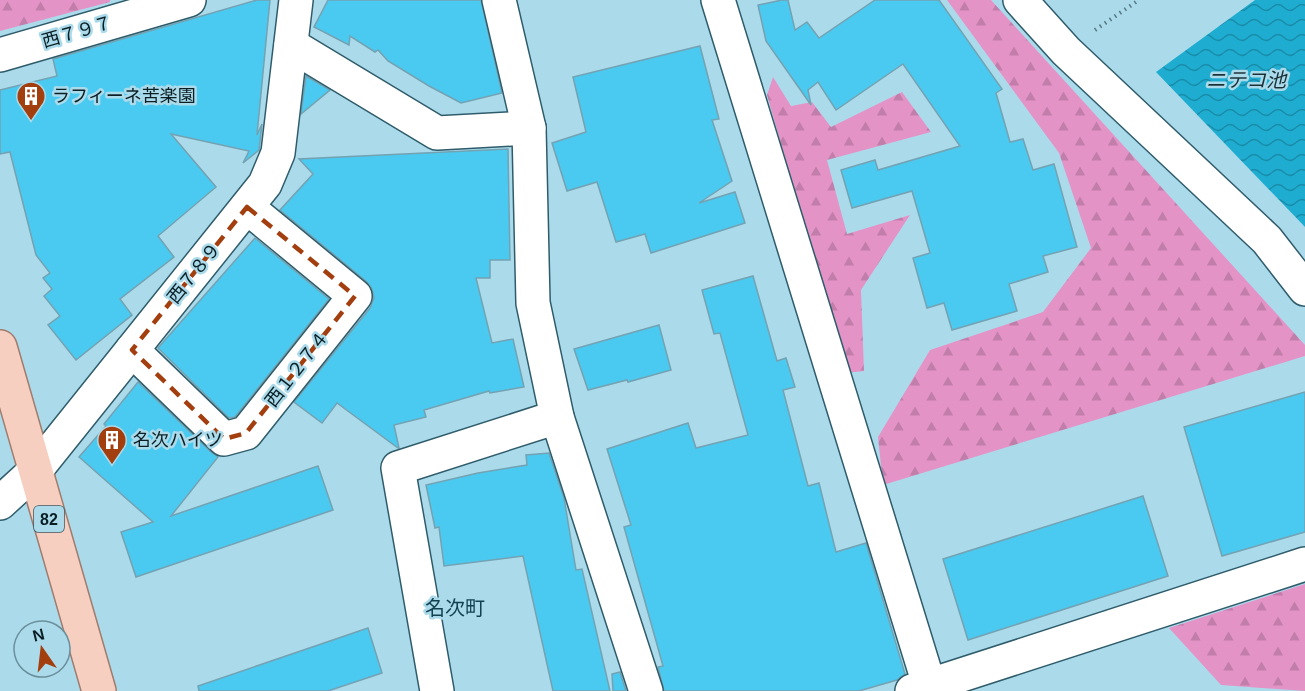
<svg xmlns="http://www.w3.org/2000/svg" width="1305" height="691" font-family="Helvetica,'Noto Sans JP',sans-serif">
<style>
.forest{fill:url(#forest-firs)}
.water{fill:url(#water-waves)}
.building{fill:#4acaf0;stroke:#74a2b2;stroke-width:1.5}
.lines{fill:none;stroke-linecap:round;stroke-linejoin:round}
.minor-casing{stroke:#2f5c6b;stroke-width:36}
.major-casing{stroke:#a07c6e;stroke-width:36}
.path{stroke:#587984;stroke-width:4;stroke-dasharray:1.5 4.5;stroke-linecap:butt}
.minor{stroke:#fff;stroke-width:33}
.major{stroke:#f7cfc0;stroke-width:33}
.marked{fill:none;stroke:#a33e0f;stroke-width:4.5;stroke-dasharray:12 8;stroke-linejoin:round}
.labels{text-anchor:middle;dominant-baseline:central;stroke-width:5;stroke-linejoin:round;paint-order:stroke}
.shield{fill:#abdbeb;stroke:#3b5760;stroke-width:1.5}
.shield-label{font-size:16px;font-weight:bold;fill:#0b1e24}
.street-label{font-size:18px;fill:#0b1e24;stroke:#abdbeb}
.poi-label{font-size:18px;fill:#0b1e24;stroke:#abdbeb;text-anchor:start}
.water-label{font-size:20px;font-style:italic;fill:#1a3037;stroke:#abdbeb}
.neighbourhood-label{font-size:20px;fill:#12414f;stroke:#abdbeb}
</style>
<defs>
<pattern id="forest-firs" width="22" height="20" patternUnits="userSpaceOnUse" patternTransform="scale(1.5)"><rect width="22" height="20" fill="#e493c7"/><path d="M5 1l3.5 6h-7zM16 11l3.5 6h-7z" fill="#c27eab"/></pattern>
<pattern id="water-waves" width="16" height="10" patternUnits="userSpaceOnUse" patternTransform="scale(1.5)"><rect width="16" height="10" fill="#1eadd1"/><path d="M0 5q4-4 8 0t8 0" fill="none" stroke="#198ca9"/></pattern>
</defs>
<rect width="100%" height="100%" fill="#abdbeb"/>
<g class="forest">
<polygon points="0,0 110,0 110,2 0,31"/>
<polygon points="947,0 991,0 1305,345 1305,356 883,485 878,437 930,350 1043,312 1091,248 1059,153"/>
<polygon points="773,77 791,106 812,102 831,127 902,92 931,132 827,160 847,234 910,215 861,290 864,371 846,373 767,95"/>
<polygon points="1305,584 1305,691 1221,685 1169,628"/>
</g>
<polygon class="water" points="1255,0 1305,0 1305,227 1156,72"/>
<g class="building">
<polygon points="257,0 270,0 257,135 262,124 259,150 243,163 249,151 171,134 216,187 158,236 174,257 120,299 132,315 76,360 48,325 60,316 44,296 52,289 43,278 50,273 36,255 10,152 0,154 0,90 57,76 53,59"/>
<polygon points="328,0 481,0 502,93 461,103 429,86 388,61 378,50 375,52 350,36 349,45 314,27"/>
<polygon points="782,0 788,0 795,30 807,22 819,38 875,0 939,0 1002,89 996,93 1010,142 1023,139 1033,170 1054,164 1077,247 1043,256 1048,272 1009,284 1017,311 952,330 944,303 927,308 913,258 930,253 912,191 852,208 841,170 875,160 878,170 960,146 903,64 836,110 818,82 808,90 811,105 766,41 758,5"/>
<polygon points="700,46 719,119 712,120 732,181 699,203 735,192 745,223 651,253 645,234 616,242 597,182 567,191 552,143 586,132 573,77"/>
<polygon points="306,76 330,90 301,114"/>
<polygon points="508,149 510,260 490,260 490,278 476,278 492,343 513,339 524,387 490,393 489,391 424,410 426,417 394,425 399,448 398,448 337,403 322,423 294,402 370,308 374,298 372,289 367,282 280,210 313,174 299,159"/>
<polygon points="255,238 329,299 235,417 229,418 158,348"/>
<polygon points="753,276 777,361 786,358 795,387 783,390 808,486 819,483 836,552 866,543 905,674 897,680 859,691 664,691 658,667 663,666 624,527 631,525 607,449 688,423 696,448 748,435 720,333 714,334 702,290"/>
<polygon points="659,325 671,370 628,382 627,380 588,390 574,349"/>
<polygon points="138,382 211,452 218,457 171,516 318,466 333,510 136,577 121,532 153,522 79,457 106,426 104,424"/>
<polygon points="1305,392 1305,532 1222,556 1184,427"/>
<polygon points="549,453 564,498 576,570 582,569 610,691 553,691 523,556 444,566 439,527 435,528 426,485 478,473 527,465 526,455"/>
<polygon points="1143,496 1168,576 968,640 943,559"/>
<polygon points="368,628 382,673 328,691 199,691 198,686"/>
<polygon points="620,672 626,691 613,691 612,674"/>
</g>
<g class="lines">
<g class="minor-casing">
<g id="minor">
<polyline points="499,0 529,128 533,303 557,417 646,691"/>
<polyline points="718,0 931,691"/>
<polyline points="1020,0 1066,51 1267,240 1305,289"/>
<polyline points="291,45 437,133 529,128"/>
<polyline points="0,55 189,0"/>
<polyline points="132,350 224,439 246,433 355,296 247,207"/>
<polyline points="0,503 35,471 265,184 278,153 296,0"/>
<polyline points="437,691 398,468 557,417"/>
<polyline points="912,691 1305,564"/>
</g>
</g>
<g class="major-casing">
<polyline id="major" points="0,347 99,691"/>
</g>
<polyline class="path" points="1095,30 1139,0"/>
<use href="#minor" class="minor"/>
<use href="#major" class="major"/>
</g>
<path class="marked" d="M247,207l108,89 -109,137 -22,6 -92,-89z"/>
<defs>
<g id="building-pin" transform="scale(1.5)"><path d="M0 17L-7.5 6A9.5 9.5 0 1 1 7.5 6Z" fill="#a33e0f" stroke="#abdbeb"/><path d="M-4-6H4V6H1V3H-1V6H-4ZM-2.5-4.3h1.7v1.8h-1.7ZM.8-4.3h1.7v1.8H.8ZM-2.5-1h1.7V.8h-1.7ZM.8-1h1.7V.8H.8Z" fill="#fff"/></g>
</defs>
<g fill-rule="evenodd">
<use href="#building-pin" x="31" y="96"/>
<use href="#building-pin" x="112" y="440"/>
</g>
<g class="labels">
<rect class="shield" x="34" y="506" width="30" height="26" rx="4.5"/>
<g class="shield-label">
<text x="49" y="519">82</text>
</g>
<g class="street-label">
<text transform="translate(77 32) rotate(-16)">西７９７</text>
<text transform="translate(194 273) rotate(-51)">西７８９</text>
<text transform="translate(297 369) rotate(-52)">西１２７４</text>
</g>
<g class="poi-label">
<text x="52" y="96">ラフィーネ苦楽園</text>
<text x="133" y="440">名次ハイツ</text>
</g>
<g class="water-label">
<text x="1246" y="80">ニテコ池</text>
</g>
<g class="neighbourhood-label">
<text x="455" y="608">名次町</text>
</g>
</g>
<g transform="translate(42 649) rotate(346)"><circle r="28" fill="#abdbeb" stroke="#6b8f9b" stroke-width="1.5"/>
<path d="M0-4.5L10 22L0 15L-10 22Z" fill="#a33e0f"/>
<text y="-9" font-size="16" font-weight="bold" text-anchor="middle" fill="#0b1e24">N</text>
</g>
</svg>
